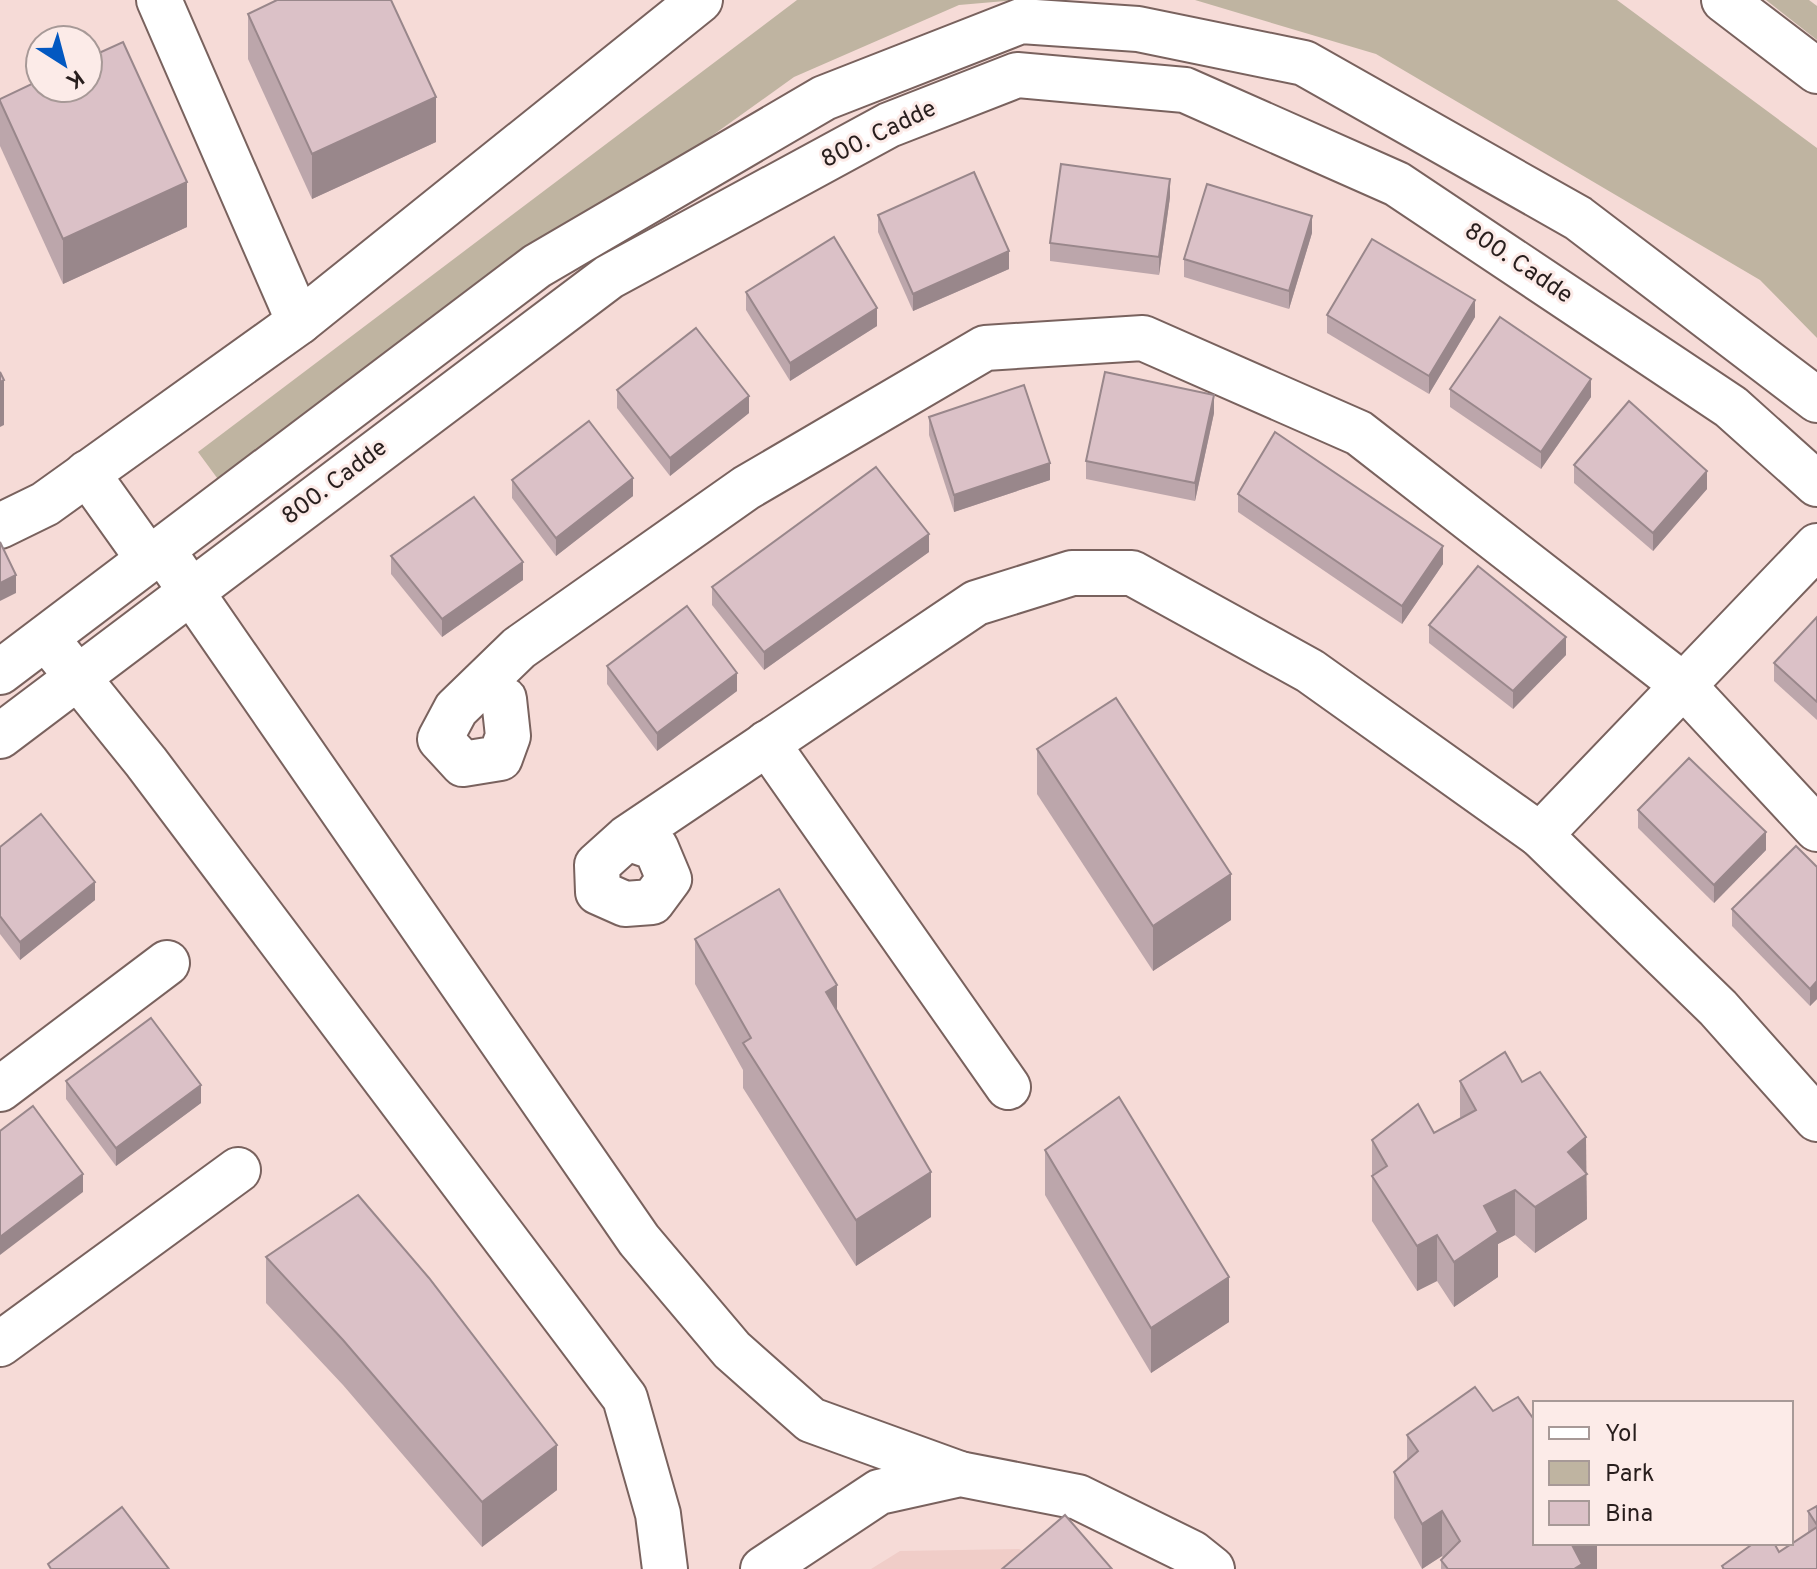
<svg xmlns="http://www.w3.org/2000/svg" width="1817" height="1569" font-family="Overpass,sans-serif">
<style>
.built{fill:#f0cdc8}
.green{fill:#bfb4a1}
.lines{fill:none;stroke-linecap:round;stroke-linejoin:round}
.street-casing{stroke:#79625e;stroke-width:48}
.secondary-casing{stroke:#79625e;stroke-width:48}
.street{stroke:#fff;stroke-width:44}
.secondary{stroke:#fff;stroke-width:44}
.wall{fill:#bca6ab}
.shaded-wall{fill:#99878b}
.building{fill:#dbc1c7;stroke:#99878b;stroke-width:2}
.labels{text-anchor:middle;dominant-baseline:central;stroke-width:6;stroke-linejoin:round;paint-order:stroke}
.street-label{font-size:24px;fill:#281e1d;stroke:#fcebe8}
</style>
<rect width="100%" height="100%" fill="#f6dbd7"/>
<polygon class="built" points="1019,1549 1066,1569 871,1569 900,1551"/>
<g class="green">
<polygon points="797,0 1017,0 959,5 794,77 223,486 198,452"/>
<polygon points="1195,0 1617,0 1817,148 1817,338 1760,280 1376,54"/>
<polygon points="1766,0 1809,0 1817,6 1817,40"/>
</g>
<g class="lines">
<g class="street-casing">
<g id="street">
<polyline points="159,0 299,322"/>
<polyline points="87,473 149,560"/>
<polyline points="0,526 45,504 299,322 700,0"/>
<polyline points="163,551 639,1240 732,1350 811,1420 960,1474"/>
<polyline points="46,638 146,762 625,1398 658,1514 665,1569"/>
<polyline points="480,686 504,699 508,736 500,758 463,764 440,739 456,709 519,648 746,488 985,348 1143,338 1359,433 1683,685 1817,829"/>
<polyline points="767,743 1008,1087"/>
<polyline points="1540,835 1817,546"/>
<polyline points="627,838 656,848 669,879 652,902 625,904 598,892 597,865 627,838 976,603 1072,573 1132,573 1310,671 1540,835 1718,1008 1817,1119"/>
<polyline points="0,1089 167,963"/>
<polyline points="0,1344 238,1170"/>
<polyline points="763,1569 879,1492 960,1474 1078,1497 1192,1553 1212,1569"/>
</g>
</g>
<g class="secondary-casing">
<g id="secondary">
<polyline points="1724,0 1817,71"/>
<polyline points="0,672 537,266 824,98 1021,21 1138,29 1304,63 1578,218 1817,400"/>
<polyline points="0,736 609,277 889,125 1017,75 1185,90 1397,184 1731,407 1817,484"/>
</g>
</g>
<use href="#street" class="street"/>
<use href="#secondary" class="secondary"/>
</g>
<g class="wall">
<polygon points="248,14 436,142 312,199 248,59"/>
<polygon points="0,99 187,227 63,284 0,146"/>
<polygon points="1170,197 1159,275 1050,261 1050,243"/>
<polygon points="878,215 1009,269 913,311 878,232"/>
<polygon points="1312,233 1289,309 1184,277 1184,259"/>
<polygon points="746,292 877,326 790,381 746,310"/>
<polygon points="1327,315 1475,317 1429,394 1327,333"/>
<polygon points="1450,389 1591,397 1541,469 1450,407"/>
<polygon points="617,390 749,413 670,476 617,408"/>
<polygon points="1214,413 1195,501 1086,479 1086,461"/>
<polygon points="929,417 1050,480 954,512 929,435"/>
<polygon points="1574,465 1707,489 1653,551 1574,483"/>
<polygon points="512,480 633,496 556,556 512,498"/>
<polygon points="1238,494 1443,564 1402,624 1238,512"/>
<polygon points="929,552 764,670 712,605 712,587"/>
<polygon points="391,556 523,580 442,637 391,574"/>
<polygon points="1817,617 1817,720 1774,681 1774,663"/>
<polygon points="1429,625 1566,655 1513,709 1429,643"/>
<polygon points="607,666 737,691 657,751 607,684"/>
<polygon points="1037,749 1231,920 1153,971 1037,794"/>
<polygon points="1638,810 1766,850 1714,903 1638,828"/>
<polygon points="0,847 95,900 20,960 0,934"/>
<polygon points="1817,867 1817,999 1810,1006 1732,926 1732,909"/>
<polygon points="695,939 837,1011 931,1217 856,1266 743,1088 743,1070 695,984"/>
<polygon points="66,1081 201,1103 116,1166 66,1099"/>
<polygon points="1460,1081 1522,1082 1586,1173 1587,1219 1535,1253 1515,1235 1498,1244 1498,1277 1454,1307 1437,1281 1417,1291 1372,1221 1372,1140 1434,1133 1460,1119"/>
<polygon points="1045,1150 1229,1322 1151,1373 1045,1195"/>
<polygon points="266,1257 557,1490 482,1547 343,1385 266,1303"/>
<polygon points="1407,1435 1535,1543 1597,1543 1597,1569 1441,1569 1441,1560 1443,1558 1442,1556 1422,1569 1394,1518 1394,1472 1407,1461"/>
<polygon points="1817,1506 1817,1569 1722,1569 1722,1566 1779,1552 1808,1533 1808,1511"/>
</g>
<g class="shaded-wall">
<polygon points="436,97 436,142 312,199 312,154"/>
<polygon points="1170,179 1170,197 1159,275 1159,257"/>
<polygon points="187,182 187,227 63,284 63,239"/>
<polygon points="1312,216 1312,233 1289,309 1289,291"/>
<polygon points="1009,251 1009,269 913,311 913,294"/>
<polygon points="1475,300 1475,317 1429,394 1429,376"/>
<polygon points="877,308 877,326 790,381 790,363"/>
<polygon points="1591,379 1591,397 1541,469 1541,452"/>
<polygon points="4,380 4,425 0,427 0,382"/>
<polygon points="1214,395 1214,413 1195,501 1195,483"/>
<polygon points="749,396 749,413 670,476 670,458"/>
<polygon points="1050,463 1050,480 954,512 954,495"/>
<polygon points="1707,471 1707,489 1653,551 1653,533"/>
<polygon points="633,478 633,496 556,556 556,538"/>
<polygon points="929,534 929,552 764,670 764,652"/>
<polygon points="1443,546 1443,564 1402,624 1402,606"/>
<polygon points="523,562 523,580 442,637 442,619"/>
<polygon points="16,575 16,593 0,601 0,583"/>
<polygon points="1566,637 1566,655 1513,709 1513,691"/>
<polygon points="737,673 737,691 657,751 657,733"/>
<polygon points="1766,832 1766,850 1714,903 1714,885"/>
<polygon points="1231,874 1231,920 1153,971 1153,926"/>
<polygon points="95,882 95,900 20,960 20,942"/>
<polygon points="1817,981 1817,999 1810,1006 1810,989"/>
<polygon points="837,985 837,1030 826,992"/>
<polygon points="201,1085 201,1103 116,1166 116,1148"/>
<polygon points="1586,1137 1587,1219 1535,1253 1535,1207 1568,1152"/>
<polygon points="931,1172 931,1217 856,1266 856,1220"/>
<polygon points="83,1174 83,1192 0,1255 0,1237"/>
<polygon points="1515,1190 1515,1235 1498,1244 1498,1277 1454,1307 1454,1262 1484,1206"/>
<polygon points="1437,1235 1437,1281 1417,1291 1417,1246"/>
<polygon points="1229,1277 1229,1322 1151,1373 1151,1328"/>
<polygon points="557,1445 557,1490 482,1547 482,1502"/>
<polygon points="1442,1511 1442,1556 1422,1569 1422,1524"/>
<rect x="1570" y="1543" width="27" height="26"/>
</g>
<g class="building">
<polygon points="277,0 391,0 436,97 312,154 248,14"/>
<polygon points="123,42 187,182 63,239 0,101 0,99 40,80 40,88 88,88 88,58"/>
<polygon points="1061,164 1170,179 1159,257 1050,243"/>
<polygon points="974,172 1009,251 913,294 878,215"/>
<polygon points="1207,184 1312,216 1289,291 1184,259"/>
<polygon points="834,237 877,308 790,363 746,292"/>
<polygon points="1372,239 1475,300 1429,376 1327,315"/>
<polygon points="1500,317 1591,379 1541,452 1450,389"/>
<polygon points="696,328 749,396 670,458 617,390"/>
<polygon points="0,372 4,380 0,382"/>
<polygon points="1105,372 1214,395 1195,483 1086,461"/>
<polygon points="1024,385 1050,463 954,495 929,417"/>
<polygon points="1629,401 1707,471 1653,533 1574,465"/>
<polygon points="589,421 633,478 556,538 512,480"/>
<polygon points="1275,432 1443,546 1402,606 1238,494"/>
<polygon points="876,467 929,534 764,652 712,587"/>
<polygon points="474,497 523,562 442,619 391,556"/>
<polygon points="0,542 16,575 0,583"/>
<polygon points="1478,566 1566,637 1513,691 1429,625"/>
<polygon points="687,606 737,673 657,733 607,666"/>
<polygon points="1817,617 1817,702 1774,663"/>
<polygon points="1116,698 1231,874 1153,926 1037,749"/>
<polygon points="1689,758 1766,832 1714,885 1638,810"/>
<polygon points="41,814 95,882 20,942 0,916 0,847"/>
<polygon points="1796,846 1817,867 1817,981 1810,989 1732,909"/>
<polygon points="779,889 837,985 826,992 931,1172 856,1220 743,1043 751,1038 695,939"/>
<polygon points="151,1018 201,1085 116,1148 66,1081"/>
<polygon points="1505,1052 1522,1082 1540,1072 1586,1137 1568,1152 1587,1174 1535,1207 1515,1190 1484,1206 1498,1232 1454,1262 1437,1235 1417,1246 1372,1176 1387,1166 1372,1140 1418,1104 1434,1133 1476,1110 1460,1081"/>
<polygon points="1119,1097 1229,1277 1151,1328 1045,1150"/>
<polygon points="33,1106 83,1174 0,1237 0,1131"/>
<polygon points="358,1195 429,1278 557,1445 482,1502 343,1340 266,1257"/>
<polygon points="1475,1387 1493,1411 1518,1397 1535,1421 1535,1452 1534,1453 1535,1455 1535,1543 1571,1543 1582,1564 1574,1569 1448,1569 1441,1560 1460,1541 1442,1511 1422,1524 1394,1472 1418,1451 1407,1435"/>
<polygon points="1817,1506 1817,1525 1808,1511"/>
<polygon points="122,1507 169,1569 51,1569 48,1564"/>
<polygon points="1065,1515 1112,1569 1002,1569"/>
<polygon points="1817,1527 1817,1569 1724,1569 1722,1566 1754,1543 1774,1543 1779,1552"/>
</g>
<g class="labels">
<g class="street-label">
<text transform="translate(879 135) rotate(-26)">800. Cadde</text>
<text transform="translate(1518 264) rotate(34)">800. Cadde</text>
<text transform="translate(335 483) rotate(-37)">800. Cadde</text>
</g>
</g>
<rect x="1533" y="1401" width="260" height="144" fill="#fcebe8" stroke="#a79997" stroke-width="2"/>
<rect x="1549" y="1427" width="40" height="12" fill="#ffffff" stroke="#a79997" stroke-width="2"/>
<text x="1605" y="1441" font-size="24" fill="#281e1d">Yol</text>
<rect x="1549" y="1461" width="40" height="24" fill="#bfb4a1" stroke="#a79997" stroke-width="2"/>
<text x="1605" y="1481" font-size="24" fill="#281e1d">Park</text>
<rect x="1549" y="1501" width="40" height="24" fill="#dbc1c7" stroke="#a79997" stroke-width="2"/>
<text x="1605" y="1521" font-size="24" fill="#281e1d">Bina</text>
<g transform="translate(64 64) rotate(144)"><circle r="38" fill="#fcebe8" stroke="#a79997" stroke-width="2"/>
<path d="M0-6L14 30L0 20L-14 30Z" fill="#0358c1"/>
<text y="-12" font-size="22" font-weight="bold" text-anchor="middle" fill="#281e1d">K</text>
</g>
</svg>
